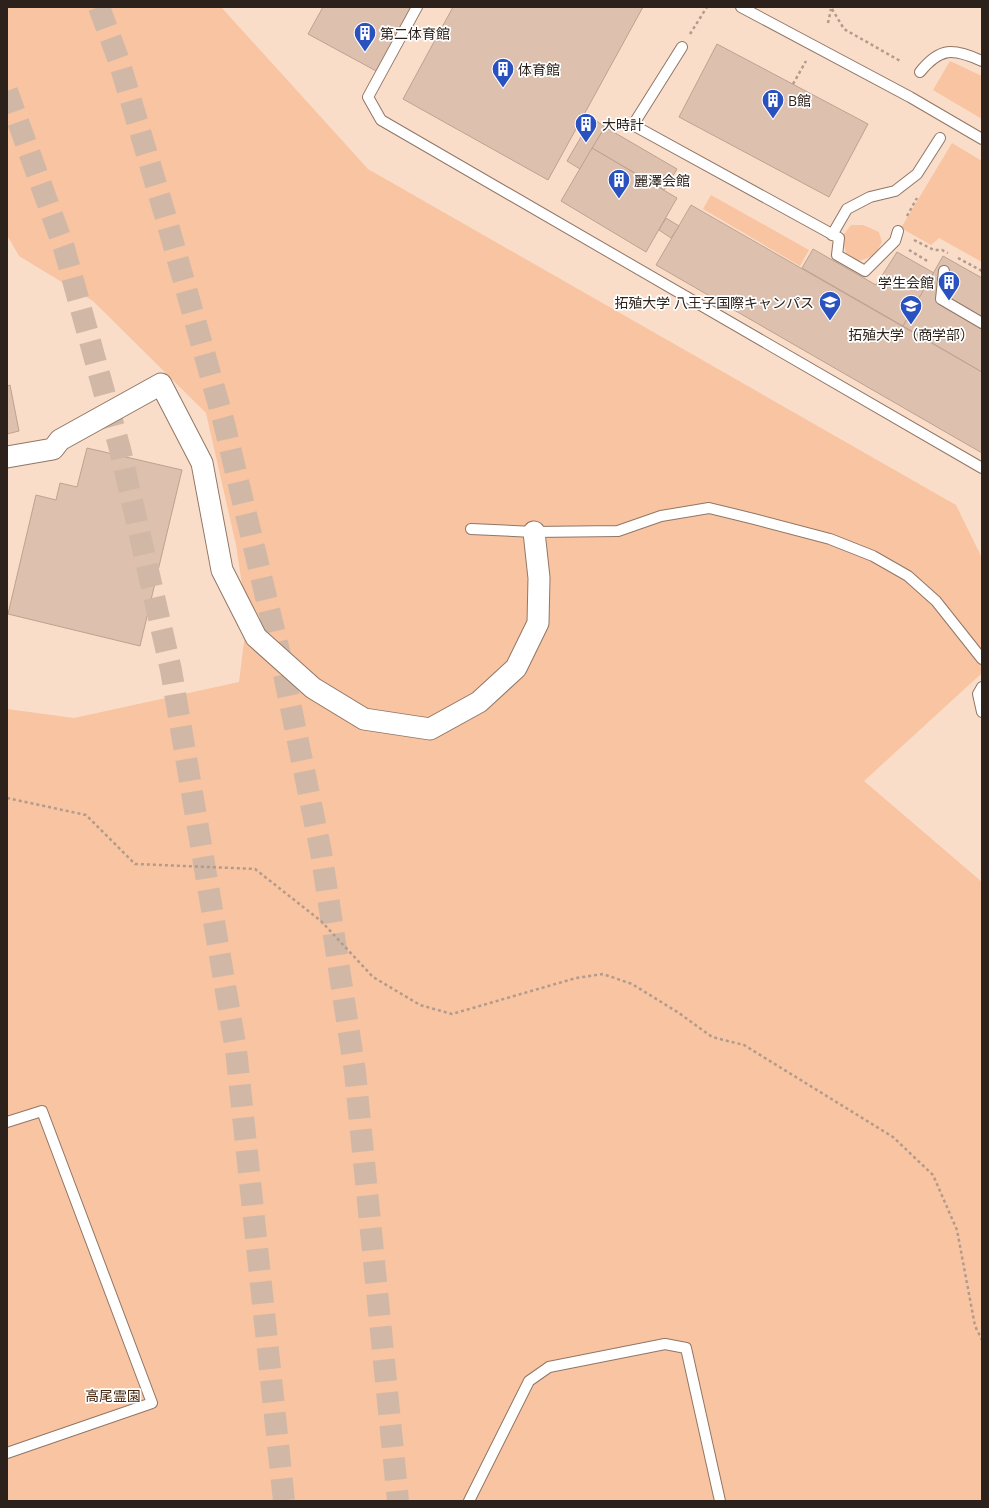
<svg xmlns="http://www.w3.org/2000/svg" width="989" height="1508" font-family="'Open Sans','Noto Sans JP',sans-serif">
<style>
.green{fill:#f8c4a1}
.building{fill:#ddc0ad;stroke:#bea290}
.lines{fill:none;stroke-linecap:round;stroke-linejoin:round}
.trunk-tunnel{stroke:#d1b8a6;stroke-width:22;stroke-dasharray:22 11;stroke-linecap:butt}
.service-casing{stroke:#917665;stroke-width:12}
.minor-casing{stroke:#917665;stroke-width:23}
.path{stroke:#b29b8c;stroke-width:2.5;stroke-dasharray:3 3;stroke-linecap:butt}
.service{stroke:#fff;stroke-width:10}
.minor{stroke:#fff;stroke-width:21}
.labels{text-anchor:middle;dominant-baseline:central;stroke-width:3.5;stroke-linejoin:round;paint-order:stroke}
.poi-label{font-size:14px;fill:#2d221b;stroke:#fff;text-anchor:start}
.park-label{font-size:14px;fill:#45250c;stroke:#fff}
</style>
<rect width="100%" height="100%" fill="#faddc9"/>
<g class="green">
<polygon points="7,7 221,7 368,169 956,505 982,558 982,673 864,781 982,882 982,1501 7,1501 7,709 74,718 239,682 247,618 236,545 206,413 93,301 19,256 7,235"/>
<polygon points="950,61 982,76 982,119 933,90"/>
<polygon points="952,143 982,161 982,262 939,238 931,245 901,228"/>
<polygon points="711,195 809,250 800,266 703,209"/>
<polygon points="851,225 863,225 879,232 882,242 875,255 857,262 846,253 842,237"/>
</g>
<g class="building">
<polygon points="323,7 412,7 378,72 308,34"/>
<polygon points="453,7 643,7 548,180 403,99"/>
<polygon points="717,44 868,124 829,197 679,117"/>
<polygon points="592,118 605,127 580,169 567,161"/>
<polygon points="605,127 677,169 664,190 592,148"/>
<polygon points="592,148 677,198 646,252 561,201"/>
<polygon points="691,205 982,372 982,453 656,265"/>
<polygon points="666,218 679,226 671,238 659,230"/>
<polygon points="813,249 876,285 897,252 934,273 903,326 802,268"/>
<polygon points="943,256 982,278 982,372 903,326"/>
<polygon points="10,385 19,431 7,434 7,386"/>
<polygon points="87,448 182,470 140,646 8,614 36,495 56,500 60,483 77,487"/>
</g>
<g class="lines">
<g class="trunk-tunnel">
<polyline points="99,7 119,61 166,218 224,423 280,655 321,852 355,1072 398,1501"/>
<polyline points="7,91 64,248 120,449 171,670 236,1050 284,1501"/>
</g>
<g class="service-casing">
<g id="service">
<polyline points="417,7 368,97 381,120 982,468"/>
<polyline points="741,7 910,97 982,139"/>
<polyline points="682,47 633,125 839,238 837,255 865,271 895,241 898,231"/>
<path d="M920,72c20,-25 33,-24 62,-11"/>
<polyline points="832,235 847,209 870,197 895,191 917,174 940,138"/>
<polyline points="944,271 941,299 982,323"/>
<polyline points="471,529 534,532 618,531 661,516 709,508 754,519 830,539 873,556 908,576 936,601 982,659"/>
<polyline points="982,687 978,694 982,712"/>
<polyline points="7,1122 42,1111 152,1403 7,1453"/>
<polyline points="469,1501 529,1381 549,1367 665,1344 686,1348 720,1501"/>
</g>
</g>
<g class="minor-casing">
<polyline id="minor" points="7,457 53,449 60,440 161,384 202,463 222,570 256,637 313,688 364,719 430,729 479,702 516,668 538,623 539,578 534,532"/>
</g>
<g class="path">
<polyline points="832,9 844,29 902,62"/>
<polyline points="828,23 831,9"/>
<polyline points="690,34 707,7"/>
<polyline points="793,84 806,61"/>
<polyline points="907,216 917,198"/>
<polyline points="914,240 934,250 942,250 948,253"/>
<polyline points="909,250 929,262"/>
<polyline points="958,258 982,271"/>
<polyline points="7,798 86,815 135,864 255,869 321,921 373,977 420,1005 452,1014 576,978 603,974 632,984 679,1013 712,1037 744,1045 893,1137 933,1175 957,1230 975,1326 982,1340"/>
</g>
<use href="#service" class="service"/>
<use href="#minor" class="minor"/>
</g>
<defs>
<g id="building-pin" transform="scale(1.15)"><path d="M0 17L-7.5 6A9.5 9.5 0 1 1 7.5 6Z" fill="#2951c0" stroke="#fff"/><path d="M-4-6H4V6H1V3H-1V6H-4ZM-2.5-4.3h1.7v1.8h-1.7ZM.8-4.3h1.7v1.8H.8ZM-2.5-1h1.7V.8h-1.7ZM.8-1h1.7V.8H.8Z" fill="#fff"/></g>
<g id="university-pin" transform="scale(1.15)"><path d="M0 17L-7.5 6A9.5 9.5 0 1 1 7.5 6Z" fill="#2951c0" stroke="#fff"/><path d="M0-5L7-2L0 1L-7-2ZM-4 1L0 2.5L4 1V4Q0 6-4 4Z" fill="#fff"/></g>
</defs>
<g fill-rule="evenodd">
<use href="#building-pin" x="365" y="33"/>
<use href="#building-pin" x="503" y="69"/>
<use href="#building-pin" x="773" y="100"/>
<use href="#building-pin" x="586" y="124"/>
<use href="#building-pin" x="619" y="180"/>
<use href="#building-pin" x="949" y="282"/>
<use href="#university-pin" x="830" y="302"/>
<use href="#university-pin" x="911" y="306"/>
</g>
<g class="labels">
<g class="poi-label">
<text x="380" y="33">第二体育館</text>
<text x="518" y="69">体育館</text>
<text x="788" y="100">B館</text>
<text x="602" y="124">大時計</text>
<text x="634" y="180">麗澤会館</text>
<text x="934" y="282" text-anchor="end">学生会館</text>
<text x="814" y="302" text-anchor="end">拓殖大学 八王子国際キャンパス</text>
<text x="911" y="334" text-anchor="middle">拓殖大学（商学部）</text>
</g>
<g class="park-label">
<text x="113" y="1395">高尾霊園</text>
</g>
</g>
<rect width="989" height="1508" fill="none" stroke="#2d221b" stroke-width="16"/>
</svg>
